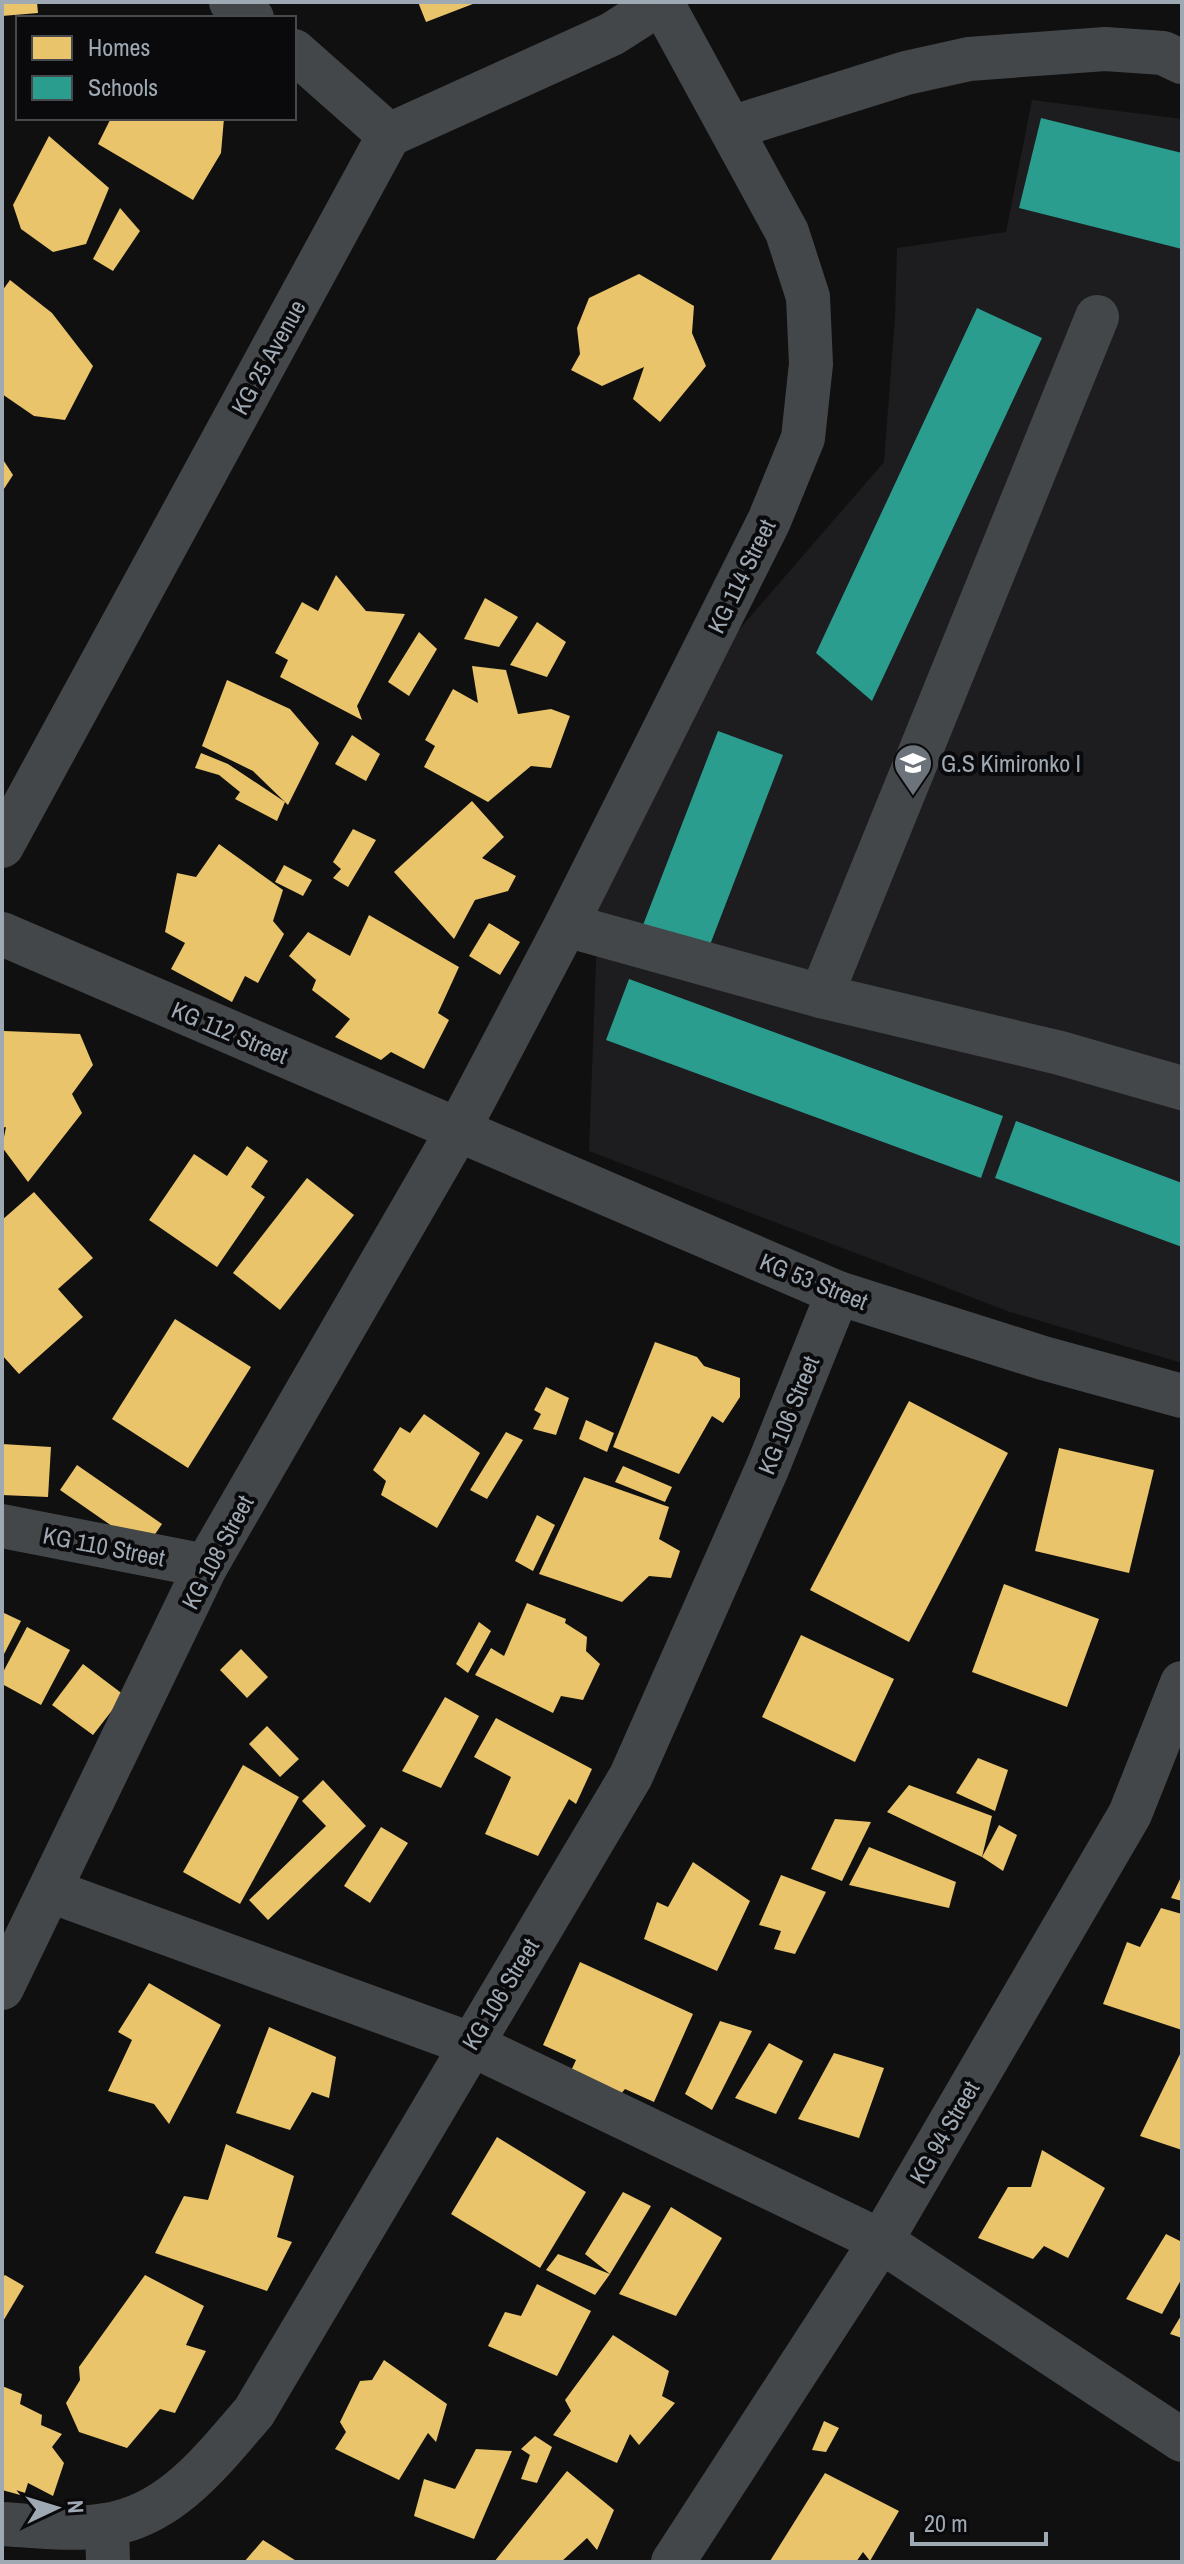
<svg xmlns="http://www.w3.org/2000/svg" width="1184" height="2564" font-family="'Archivo Narrow',sans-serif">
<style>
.built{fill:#1d1d1f}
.homes{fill:#e9c46a}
.schools{fill:#2a9d8f}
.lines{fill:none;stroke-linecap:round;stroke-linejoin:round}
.minor{stroke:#444749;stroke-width:44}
.labels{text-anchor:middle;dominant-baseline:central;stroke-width:8;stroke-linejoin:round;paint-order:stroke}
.street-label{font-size:24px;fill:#9fa9b3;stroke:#0a0a0c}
.poi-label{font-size:24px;fill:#9fa9b3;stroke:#0a0a0c;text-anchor:start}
</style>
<rect width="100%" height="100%" fill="#101010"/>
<polygon class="built" points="1032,100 1182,119 1182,1363 1010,1312 589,1151 598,909 692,684 884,462 895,317 897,248 1006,232"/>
<g class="homes">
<polygon points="2,2 37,2 38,13 2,16"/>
<polygon points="418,2 478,2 426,22"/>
<polygon points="111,118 224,118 221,153 193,200 98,144"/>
<polygon points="49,136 109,188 86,244 53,252 21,229 13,205"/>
<polygon points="120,208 140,231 113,271 93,259"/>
<polygon points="639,274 694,306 692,333 706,366 660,422 633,399 644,367 602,386 571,370 580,354 577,328 589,298"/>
<polygon points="10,280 52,313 93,366 65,420 34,416 2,394 2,291"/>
<polygon points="2,458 13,475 2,492"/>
<polygon points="336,575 366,611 405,614 357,706 362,720 280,677 288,660 275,653 302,602 318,611"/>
<polygon points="485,598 518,617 499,647 464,639"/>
<polygon points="537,622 566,642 547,677 510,665"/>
<polygon points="419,632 437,649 409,696 388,682"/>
<polygon points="472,666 506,670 518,714 551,709 570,716 551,768 531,766 488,802 424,767 435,746 425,740 453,689 478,703"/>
<polygon points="227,680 290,709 319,743 288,805 253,771 202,746"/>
<polygon points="352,735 380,754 366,781 335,764"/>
<polygon points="201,753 228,764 285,802 277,821 235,799 240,792 219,775 195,768"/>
<polygon points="472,801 504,837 482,858 516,876 508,891 475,900 454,939 394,872"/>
<polygon points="353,829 376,840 348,887 333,878 341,869 333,862"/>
<polygon points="219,844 283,890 273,921 284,934 258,983 245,976 232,1002 171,969 185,943 165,932 177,873 196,877"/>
<polygon points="284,865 312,880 303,896 275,882"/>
<polygon points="369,915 459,967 438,1013 449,1020 424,1069 391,1052 381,1060 335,1037 350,1019 312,990 316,980 289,956 308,932 350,956"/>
<polygon points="489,923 520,942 500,975 469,956"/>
<polygon points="4,1031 80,1034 93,1065 72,1094 82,1113 28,1182 2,1147 6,1127 2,1128"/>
<polygon points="247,1146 268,1161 251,1187 265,1197 217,1267 149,1220 194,1154 227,1176"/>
<polygon points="307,1178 354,1215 280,1310 233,1273"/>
<polygon points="34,1192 93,1258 58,1289 83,1317 19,1374 2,1355 2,1220"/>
<polygon points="175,1319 251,1367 188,1468 112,1419"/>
<polygon points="655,1342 697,1357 704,1366 740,1378 740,1397 723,1423 712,1416 679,1474 613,1447"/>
<polygon points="546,1387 569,1398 556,1435 533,1429 541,1414 534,1410"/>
<polygon points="909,1401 1008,1453 909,1642 810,1590"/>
<polygon points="424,1414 480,1453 437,1528 381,1495 386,1481 373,1470 400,1427 410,1433"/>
<polygon points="586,1420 614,1433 607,1452 579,1439"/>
<polygon points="506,1432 523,1440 487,1499 470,1490"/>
<polygon points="2,1444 51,1447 48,1497 2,1495"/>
<polygon points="1059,1448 1154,1470 1129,1573 1035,1551"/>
<polygon points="77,1465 162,1524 145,1549 60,1490"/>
<polygon points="623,1466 672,1487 665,1502 615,1482"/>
<polygon points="584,1477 669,1507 659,1539 680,1551 671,1578 649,1576 622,1602 539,1574"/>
<polygon points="537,1515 555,1525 533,1571 515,1561"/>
<polygon points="1004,1584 1099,1619 1067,1707 972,1672"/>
<polygon points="527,1603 566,1619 565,1623 587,1637 586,1651 600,1664 583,1700 561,1696 553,1713 475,1675 491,1648 504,1656"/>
<polygon points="2,1612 21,1621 2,1658"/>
<polygon points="479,1622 491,1631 468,1673 456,1664"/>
<polygon points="27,1627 70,1650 41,1705 2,1684 2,1674"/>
<polygon points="801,1635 894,1679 855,1762 762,1717"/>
<polygon points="241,1649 268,1677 247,1698 220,1670"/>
<polygon points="83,1664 124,1695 93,1735 52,1705"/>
<polygon points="445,1697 479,1716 441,1788 402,1771"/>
<polygon points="496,1718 592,1769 576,1804 569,1799 538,1856 485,1834 511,1777 474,1757"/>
<polygon points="267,1726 299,1759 280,1777 249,1744"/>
<polygon points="978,1758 1008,1770 995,1811 956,1793"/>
<polygon points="243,1765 299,1797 240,1904 183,1872"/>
<polygon points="323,1780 366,1826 268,1920 249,1900 326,1826 302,1801"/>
<polygon points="909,1785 992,1816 982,1857 887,1812"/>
<polygon points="835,1819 871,1822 842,1881 811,1869"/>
<polygon points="999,1825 1017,1835 1003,1871 982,1857"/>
<polygon points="381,1827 408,1843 370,1903 344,1886"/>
<polygon points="869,1847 956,1882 949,1908 849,1885"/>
<polygon points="693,1862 750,1901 717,1971 644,1939 657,1902 668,1907"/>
<polygon points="781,1875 826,1892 795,1954 774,1949 781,1931 759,1925"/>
<polygon points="1182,1875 1182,1901 1171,1898"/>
<polygon points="1161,1908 1182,1914 1182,2030 1103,2004 1127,1942 1140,1947"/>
<polygon points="580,1962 693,2014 654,2102 625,2089 620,2095 570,2073 576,2060 543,2045"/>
<polygon points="149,1983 221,2025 169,2124 154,2104 108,2091 132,2040 118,2032"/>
<polygon points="720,2021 752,2031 712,2110 685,2094"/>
<polygon points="269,2027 336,2057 329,2098 312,2092 290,2130 236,2113"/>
<polygon points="769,2043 803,2061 776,2114 735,2098"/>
<polygon points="1182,2050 1182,2150 1140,2136"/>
<polygon points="834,2053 884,2068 859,2138 798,2119"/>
<polygon points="497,2137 586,2192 540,2268 451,2214"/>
<polygon points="226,2144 294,2176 277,2237 292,2242 267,2291 155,2253 184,2196 208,2200"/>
<polygon points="1042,2150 1105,2188 1068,2258 1044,2246 1033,2259 978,2238 1008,2187 1031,2187"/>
<polygon points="623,2192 651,2206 610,2274 595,2295 546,2270 558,2254 610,2274 585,2254"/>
<polygon points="671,2207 722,2238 676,2316 619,2294"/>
<polygon points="1166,2234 1182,2242 1182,2278 1162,2314 1126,2299"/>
<polygon points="5,2275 24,2286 2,2323 2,2278"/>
<polygon points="145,2275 204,2306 186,2345 206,2351 175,2413 160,2409 127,2448 79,2432 66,2403 80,2380 79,2367"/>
<polygon points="537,2284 591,2311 557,2376 488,2346 505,2312 521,2316"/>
<polygon points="1182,2314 1182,2338 1170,2334"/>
<polygon points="613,2335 669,2371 662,2396 675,2403 639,2445 630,2434 617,2463 553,2435 571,2411 565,2400"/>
<polygon points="384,2360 447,2404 436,2442 428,2433 399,2480 335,2449 346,2432 340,2422 360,2381 372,2380"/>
<polygon points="2,2386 22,2394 20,2404 42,2415 41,2425 62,2434 52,2447 64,2463 53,2496 28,2483 24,2496 2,2490"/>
<polygon points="824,2421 839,2428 826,2452 812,2450"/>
<polygon points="535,2436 552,2447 537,2483 521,2479 530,2455 521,2449"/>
<polygon points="476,2449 512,2451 474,2539 414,2516 424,2479 455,2489"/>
<polygon points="567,2471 614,2510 597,2550 587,2538 561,2562 494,2562"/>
<polygon points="825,2473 899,2511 870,2561 863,2552 856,2562 770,2561"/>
<polygon points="263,2540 298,2562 244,2562"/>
</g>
<g class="schools">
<polygon points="1041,118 1182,153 1182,249 1019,208"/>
<polygon points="977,308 1042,338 872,701 816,653"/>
<polygon points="718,731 783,755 708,950 643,925"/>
<polygon points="629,979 1003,1116 981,1178 606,1040"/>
<polygon points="1016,1121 1182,1183 1182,1247 995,1178"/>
</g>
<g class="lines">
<g class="minor">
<polyline points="231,2 252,18"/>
<polyline points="294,51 389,135"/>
<polyline points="731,128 906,73 969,59 1105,49 1163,53 1182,62"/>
<polyline points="2,846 389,135 612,34 662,2"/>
<polyline points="566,925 821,996 1060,1053 1182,1088"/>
<polyline points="2,934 838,1293 1043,1358 1182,1396"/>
<polyline points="821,996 1097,317"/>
<polyline points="2,1526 206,1566"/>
<polyline points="51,1891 470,2044 881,2241 1182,2440"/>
<polyline points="2,1988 206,1566 458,1130 566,925 769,521 803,438 811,364 808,297 787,232 662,3"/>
<path d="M2,2524c33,2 71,7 104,1 66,-10 107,-66 148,-113l377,-636 136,-307 71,-176"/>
<polyline points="107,2525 108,2562"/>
<polyline points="673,2562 881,2241 1130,1814 1182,1683"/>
</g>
</g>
<defs>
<g id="school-pin" transform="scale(2)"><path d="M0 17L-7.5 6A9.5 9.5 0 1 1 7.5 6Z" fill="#6d737a" stroke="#0a0a0c"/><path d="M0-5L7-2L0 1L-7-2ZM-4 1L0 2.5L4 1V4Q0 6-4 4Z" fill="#fff"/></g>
</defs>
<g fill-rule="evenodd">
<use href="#school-pin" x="913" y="763"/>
</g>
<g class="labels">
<g class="street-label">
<text transform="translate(268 357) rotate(-61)">KG 25 Avenue</text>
<text transform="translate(741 576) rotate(-64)">KG 114 Street</text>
<text transform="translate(230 1032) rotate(23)">KG 112 Street</text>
<text transform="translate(814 1281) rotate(22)">KG 53 Street</text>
<text transform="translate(788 1415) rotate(-68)">KG 106 Street</text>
<text transform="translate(104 1546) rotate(11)">KG 110 Street</text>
<text transform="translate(217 1552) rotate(-62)">KG 108 Street</text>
<text transform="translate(500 1994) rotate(-59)">KG 106 Street</text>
<text transform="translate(944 2132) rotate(-60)">KG 94 Street</text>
</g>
<g class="poi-label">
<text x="941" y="763">G.S Kimironko I</text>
</g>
</g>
<rect width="1184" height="2564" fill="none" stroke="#9fa9b3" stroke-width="8"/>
<rect x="16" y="16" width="280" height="104" fill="#0a0a0c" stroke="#464a4f" stroke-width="2"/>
<rect x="32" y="36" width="40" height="24" fill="#e9c46a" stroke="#464a4f" stroke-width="2"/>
<text x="88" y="56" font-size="24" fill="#9fa9b3">Homes</text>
<rect x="32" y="76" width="40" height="24" fill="#2a9d8f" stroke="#464a4f" stroke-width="2"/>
<text x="88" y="96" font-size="24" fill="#9fa9b3">Schools</text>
<g transform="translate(56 2508) rotate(86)" stroke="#0a0a0c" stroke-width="6" paint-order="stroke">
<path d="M0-6L14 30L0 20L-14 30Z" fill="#9fa9b3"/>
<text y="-12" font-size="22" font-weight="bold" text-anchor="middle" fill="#9fa9b3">N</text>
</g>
<path d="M912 2532v12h134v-12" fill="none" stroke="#9fa9b3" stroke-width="4"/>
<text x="924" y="2532" font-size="24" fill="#9fa9b3" stroke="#0a0a0c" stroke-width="6" paint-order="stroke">20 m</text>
</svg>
